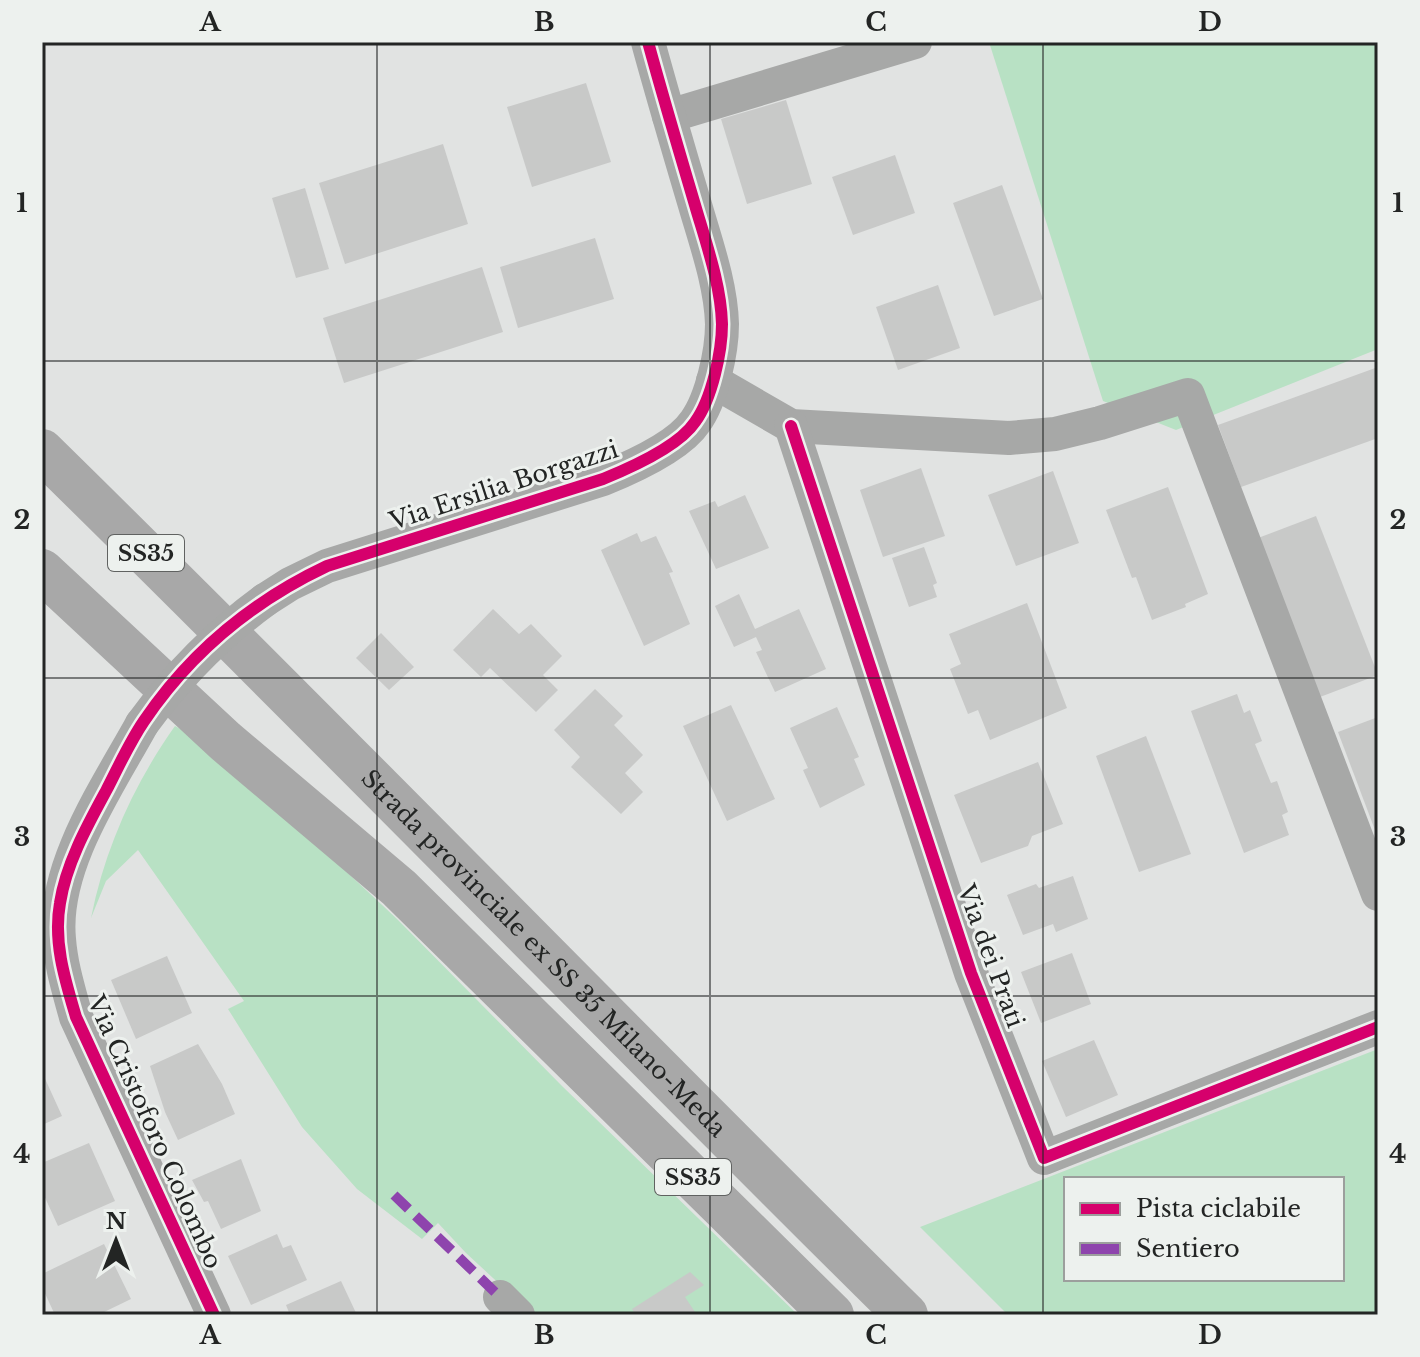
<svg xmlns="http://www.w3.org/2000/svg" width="1420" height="1357" font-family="'Libre Baskerville',serif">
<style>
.green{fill:#b8e1c4;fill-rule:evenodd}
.building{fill:#c8c9c8}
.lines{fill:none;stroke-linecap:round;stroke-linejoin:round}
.minor{stroke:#a7a8a7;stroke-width:34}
.trunk{stroke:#a8a8a8;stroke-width:44}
.minor-bridge{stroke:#a7a8a7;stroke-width:34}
.quiet{stroke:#8e44ad;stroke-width:10;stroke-dasharray:20 10;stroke-linecap:butt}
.cycleway-casing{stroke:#edf1ee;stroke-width:17}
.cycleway{stroke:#d6006c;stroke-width:12}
.grid{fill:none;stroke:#232524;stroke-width:2;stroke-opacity:0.55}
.labels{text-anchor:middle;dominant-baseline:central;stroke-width:6;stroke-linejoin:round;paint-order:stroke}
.shield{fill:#edf1ee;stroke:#606261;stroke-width:2}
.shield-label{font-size:22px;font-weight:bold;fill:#232524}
.street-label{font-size:24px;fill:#232524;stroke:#edf1ee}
.neatline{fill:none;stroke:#232524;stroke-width:3}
.grid-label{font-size:26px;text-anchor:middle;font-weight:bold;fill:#232524}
</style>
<rect width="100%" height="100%" fill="#e1e3e2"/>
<g class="green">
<polygon points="989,42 1378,42 1378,349 1176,430 1103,401"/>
<path d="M175,726l38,21 184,172 165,167 236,229h-265l-67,-62 -28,-30 -16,16 -65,-50 -55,-62 -74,-118 16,-8 -106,-151 -32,31 -15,37c14,-70 43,-134 84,-192z"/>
<path d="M1378,1049v266h-370l-88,-88zM1342,1179v100h-276v-100z"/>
</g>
<g class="building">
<polygon points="586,83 611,162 532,187 507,107"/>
<polygon points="786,100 812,184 747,204 721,119"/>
<polygon points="443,144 468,224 345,264 319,183"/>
<polygon points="895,155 915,213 853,235 832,177"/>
<polygon points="1002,185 1043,299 994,316 953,203"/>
<polygon points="305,188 329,269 296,278 272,198"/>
<polygon points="595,238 614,299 518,328 500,267"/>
<polygon points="482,267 503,332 344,383 323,318"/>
<polygon points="938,285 960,348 898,370 876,307"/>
<polygon points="1378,367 1378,438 1241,487 1218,425"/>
<polygon points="921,468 945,536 883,557 860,490"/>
<polygon points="1053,471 1079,543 1016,566 988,495"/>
<polygon points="1168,487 1208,594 1185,604 1186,607 1152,620 1136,577 1132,578 1106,510"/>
<polygon points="745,495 769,548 716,569 689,511 715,501 718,507"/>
<polygon points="1316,516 1378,675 1320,697 1258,538"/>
<polygon points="637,533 641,542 656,536 673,572 669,573 690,624 644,646 601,550"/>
<polygon points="924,547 937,583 933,585 937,597 909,607 892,558"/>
<polygon points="739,594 755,629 799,609 826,669 775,692 756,652 762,650 756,637 734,647 715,606"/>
<polygon points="1027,603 1067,708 990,740 978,710 968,714 950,669 961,664 949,634"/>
<polygon points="493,609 519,634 531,624 562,656 543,675 558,690 536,712 490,668 481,677 453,650"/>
<polygon points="381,633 414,667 389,690 356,658"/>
<polygon points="595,689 623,716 614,725 643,755 625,773 643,792 621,814 571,767 580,757 554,730"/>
<polygon points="1237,694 1244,713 1250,710 1262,741 1255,744 1271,783 1277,781 1288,812 1282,815 1289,835 1244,853 1191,711"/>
<polygon points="731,705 775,799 727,821 683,726"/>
<polygon points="837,707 859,757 854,759 865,785 820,808 803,770 808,768 790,728"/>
<polygon points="1378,717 1378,838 1338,732"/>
<polygon points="1146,736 1191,854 1139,872 1096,756"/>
<polygon points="1038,762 1063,824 1032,836 1028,846 981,863 954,795"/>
<polygon points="1073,876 1088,919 1056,932 1053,924 1023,935 1007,895 1036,884 1039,888"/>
<polygon points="1072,953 1091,1004 1041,1023 1021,972"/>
<polygon points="167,956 192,1013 136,1039 111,980"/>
<polygon points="1094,1040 1118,1095 1066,1117 1042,1061"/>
<polygon points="198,1044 222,1084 235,1114 178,1140 165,1112 150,1066"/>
<polygon points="42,1072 62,1116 42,1125"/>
<polygon points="89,1143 115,1201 58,1226 42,1191 42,1163"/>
<polygon points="241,1159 261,1211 221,1229 208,1201 204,1202 192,1180"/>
<polygon points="277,1234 283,1248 291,1245 307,1280 251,1305 228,1256"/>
<polygon points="104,1244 131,1299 98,1315 55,1315 42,1287 42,1274"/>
<polygon points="690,1272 704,1285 685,1297 697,1315 636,1315 632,1309"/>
<polygon points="341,1281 357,1315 290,1315 286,1305"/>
</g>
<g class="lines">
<g class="minor">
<polyline points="669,116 915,42"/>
<polyline points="713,381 791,426 1009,438 1055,434 1100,423 1188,395 1378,894"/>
<polyline points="791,426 971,973 1044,1158 1378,1027"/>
<path d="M265,600l25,-16 37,-18 276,-87c27,-11 76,-33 92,-57 17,-23 27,-71 27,-98 -1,-39 -16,-81 -27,-119 -16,-54 -32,-108 -47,-163"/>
<path d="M142,724c-34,62 -90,142 -83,215 2,27 10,52 17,78l138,298"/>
<polyline points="500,1297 518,1315"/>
</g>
<g class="trunk">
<path id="s1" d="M42,451c291,285 574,578 864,864"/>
<polyline points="42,571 225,741 399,888 832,1315"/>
</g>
<path class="minor-bridge" d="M142,724c35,-48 75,-89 123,-124"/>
<polyline class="quiet" points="394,1195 500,1297"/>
<g class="cycleway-casing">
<g id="cycleway">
<polyline points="791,426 971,973 1044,1158 1378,1027"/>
<path d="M214,1315l-138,-298c-11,-37 -23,-75 -16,-114 6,-39 27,-77 46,-112 12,-23 23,-48 38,-70 46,-68 109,-120 183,-155l276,-87c27,-11 76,-33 92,-57 17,-23 27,-71 27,-98 -1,-39 -16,-81 -27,-119 -16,-54 -32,-108 -47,-163"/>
</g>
</g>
<use href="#cycleway" class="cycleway"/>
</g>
<path class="grid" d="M377,42v1273M710,42v1273M1043,42v1273M42,361h1336M42,678h1336M42,996h1336"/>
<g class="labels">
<g class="shield">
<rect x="108" y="535" width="76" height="36" rx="6"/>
<rect x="655" y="1159" width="76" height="36" rx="6"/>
</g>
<g class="shield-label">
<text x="146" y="553">SS35</text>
<text x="693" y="1177">SS35</text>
</g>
<g class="street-label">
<text transform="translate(504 485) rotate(-18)">Via Ersilia Borgazzi</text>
<text stroke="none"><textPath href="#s1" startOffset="710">Strada provinciale ex SS 35 Milano-Meda</textPath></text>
<text transform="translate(991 956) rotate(70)">Via dei Prati</text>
<text transform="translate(155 1132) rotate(66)">Via Cristoforo Colombo</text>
</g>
</g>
<rect width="1420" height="1357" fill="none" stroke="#edf1ee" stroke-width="88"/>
<rect x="1064" y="1177" width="280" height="104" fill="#edf1ee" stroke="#9c9f9d" stroke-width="2"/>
<rect x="1080" y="1203" width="40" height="12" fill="#d6006c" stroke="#9c9f9d" stroke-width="2"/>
<text x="1136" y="1217" font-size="24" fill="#232524">Pista ciclabile</text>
<rect x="1080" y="1243" width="40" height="12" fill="#8e44ad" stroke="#9c9f9d" stroke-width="2"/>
<text x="1136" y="1257" font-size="24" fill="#232524">Sentiero</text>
<g transform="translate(116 1241)" stroke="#edf1ee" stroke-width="6" paint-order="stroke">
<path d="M0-6L14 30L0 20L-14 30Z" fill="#232524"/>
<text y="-12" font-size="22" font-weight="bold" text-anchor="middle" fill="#232524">N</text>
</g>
<rect x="44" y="44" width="1332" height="1269" class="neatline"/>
<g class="grid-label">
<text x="210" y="31">A</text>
<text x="544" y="31">B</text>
<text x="876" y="31">C</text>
<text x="1210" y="31">D</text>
<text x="22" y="212">1</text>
<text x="1398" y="212">1</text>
<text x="22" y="529">2</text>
<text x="1398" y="529">2</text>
<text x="22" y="846">3</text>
<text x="1398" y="846">3</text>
<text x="22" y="1163">4</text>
<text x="1398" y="1163">4</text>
<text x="210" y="1344">A</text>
<text x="544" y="1344">B</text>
<text x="876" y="1344">C</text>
<text x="1210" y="1344">D</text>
</g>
</svg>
